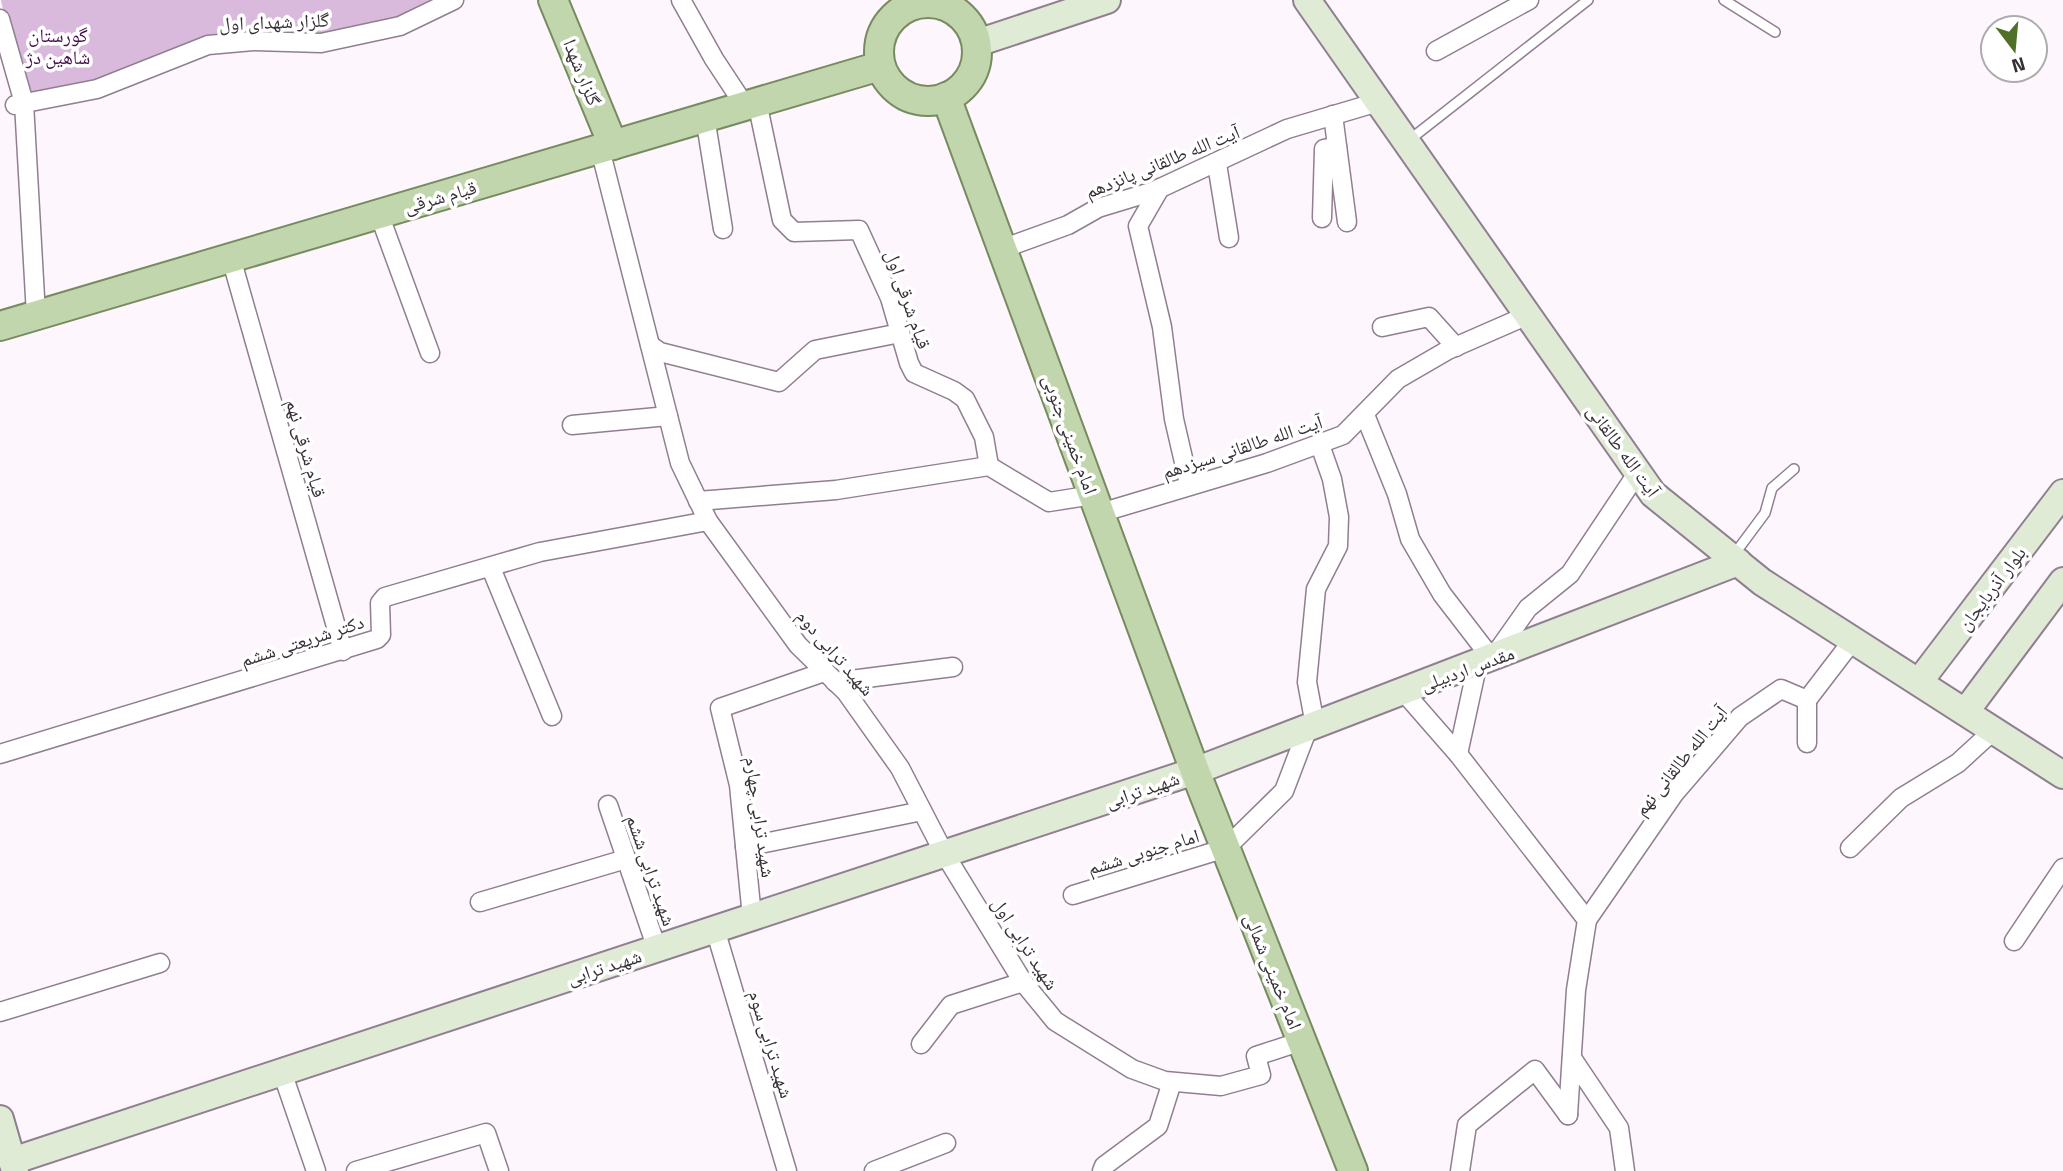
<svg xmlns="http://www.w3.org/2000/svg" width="2063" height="1171" font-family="'Titillium Web','Noto Naskh Arabic',sans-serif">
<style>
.green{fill:#dabadc}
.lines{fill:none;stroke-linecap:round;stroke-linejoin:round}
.lane-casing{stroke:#8f7f90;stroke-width:12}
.street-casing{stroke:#8f7f90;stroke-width:21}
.secondary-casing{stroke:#8f7f90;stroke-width:30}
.primary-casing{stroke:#778a60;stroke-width:32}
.lane{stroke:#fff;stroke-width:9}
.street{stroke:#fff;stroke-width:18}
.secondary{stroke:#e0ebd6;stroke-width:26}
.primary{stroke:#c2d6ad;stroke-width:28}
.labels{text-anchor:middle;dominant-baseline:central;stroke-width:7;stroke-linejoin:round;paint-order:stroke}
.street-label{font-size:19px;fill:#373037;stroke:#fff}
.park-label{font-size:19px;fill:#460d4c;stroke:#fff}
</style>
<rect width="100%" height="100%" fill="#fdf6fd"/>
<polygon class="green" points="1,0 433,0 411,13 331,36 236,36 196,40 115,79 21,97"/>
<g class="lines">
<g class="lane-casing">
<g id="lane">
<polyline points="1724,0 1775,32"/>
<polyline points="1408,141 1588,0"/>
<polyline points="1733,556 1765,513 1772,488 1794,469"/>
</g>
</g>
<g class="street-casing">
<g id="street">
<polyline points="681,0 714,59 745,106"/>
<polyline points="0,19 24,103 36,315"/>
<polyline points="1436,51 1529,0"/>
<polyline points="757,102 782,220 794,232 859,230 890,298 909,363 914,373 954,391 965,399 984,437 989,466"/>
<polyline points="15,105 97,89 208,45 253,41 321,43 400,26 454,0"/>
<polyline points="1333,115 1347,222"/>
<polyline points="705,117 723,229"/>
<polyline points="600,149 680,463 708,521 798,645 846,692 900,768 944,853 1023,982 1055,1021 1132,1069 1165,1081 1221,1086 1261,1075 1256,1056 1302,1041"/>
<polyline points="1217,164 1229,238"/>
<polyline points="1160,188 1138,226 1162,327 1174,419 1189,484"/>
<polyline points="379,214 430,353"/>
<polyline points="1322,218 1324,149 1337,147"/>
<polyline points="1002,249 1068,225 1098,208 1154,191 1287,129 1378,102"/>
<polyline points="231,258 343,651"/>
<polyline points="1382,327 1429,317 1456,347"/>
<polyline points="650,345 660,352 779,382 815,350 900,333"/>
<polyline points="1365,415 1397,494 1410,539 1442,594 1492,659 1528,608 1570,574 1638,472"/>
<polyline points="572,425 668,416"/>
<polyline points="698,501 836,490 989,466 1049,502 1093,495"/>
<polyline points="1100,513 1267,463 1343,435 1398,379 1448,350 1528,315"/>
<polyline points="491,568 552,716"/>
<polyline points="835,682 953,667"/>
<polyline points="1403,691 1458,754 1587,920 1576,990 1568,1115"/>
<polyline points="1315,725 1307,682 1316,589 1338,546 1339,517 1332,479 1320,445"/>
<polyline points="1807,743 1807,700"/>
<polyline points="0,754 377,639 381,635 380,603 385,597 540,552 708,521"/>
<polyline points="1458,754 1478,662"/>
<polyline points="608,805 657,949"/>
<polyline points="745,847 922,811"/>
<polyline points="1850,848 1901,798 1958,763 1994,730"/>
<polyline points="1073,895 1226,848 1284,791 1308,728"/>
<polyline points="480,902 626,859"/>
<polyline points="752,917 739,785 720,708 824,672"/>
<polyline points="1587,920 1674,794 1740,717 1781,689 1807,700 1853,640"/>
<polyline points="715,929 787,1171"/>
<polyline points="2014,941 2063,868"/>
<polyline points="0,1012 160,963"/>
<polyline points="921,1044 951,1005 1023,982"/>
<polyline points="1572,1058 1619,1128 1625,1171"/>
<polyline points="282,1072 316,1171"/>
<polyline points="356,1171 486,1133 499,1171"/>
<polyline points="874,1171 946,1143"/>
<polyline points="1102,1171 1104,1166 1158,1126 1172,1082"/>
<polyline points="1460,1171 1467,1125 1535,1070 1568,1115"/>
</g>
</g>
<g class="secondary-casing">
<g id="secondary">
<polyline points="1307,0 1653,494 1762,582 2063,775"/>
<polyline points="977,43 1107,0"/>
<polyline points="1919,682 2063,493"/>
<polyline points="1966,711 2063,581"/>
<polyline points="0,1119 15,1171"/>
<polyline points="12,1161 1195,771 1738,562"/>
</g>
</g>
<g class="primary-casing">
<g id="primary">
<polyline points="553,0 613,145"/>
<circle cx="928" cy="52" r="49"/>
<polyline points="946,97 1195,771 1353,1171"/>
<polyline points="0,326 880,66"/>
</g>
</g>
<use href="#lane" class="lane"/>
<use href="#street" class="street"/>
<use href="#secondary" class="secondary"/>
<use href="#primary" class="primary"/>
</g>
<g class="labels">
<g class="street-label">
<text transform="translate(274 21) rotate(-2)">گلزار شهدای اول</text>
<text transform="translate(583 72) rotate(68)">گلزار شهدا</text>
<text transform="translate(1162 161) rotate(-22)">آیت الله طالقانی پانزدهم</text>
<text transform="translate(440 196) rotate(-16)">قیام شرقی</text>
<text transform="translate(909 299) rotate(71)">قیام شرقی اول</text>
<text transform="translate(1071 434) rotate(70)">امام خمینی جنوبی</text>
<text transform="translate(1242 446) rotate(-18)">آیت الله طالقانی سیزدهم</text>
<text transform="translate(307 448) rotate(74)">قیام شرقی نهم</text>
<text transform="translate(1624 450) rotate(54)">آیت الله طالقانی</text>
<text transform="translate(1991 588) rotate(-53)">بلوار آذربایجان</text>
<text transform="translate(302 640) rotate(-18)">دکتر شریعتی ششم</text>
<text transform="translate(836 652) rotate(49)">شهید ترابی دوم</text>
<text transform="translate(1467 668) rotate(-20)">مقدس اردبیلی</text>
<text transform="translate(1680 760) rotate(-51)">آیت الله طالقانی نهم</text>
<text transform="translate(1142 789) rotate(-19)">شهید ترابی</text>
<text transform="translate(761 817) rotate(82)">شهید ترابی چهارم</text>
<text transform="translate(1143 851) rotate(-17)">امام جنوبی ششم</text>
<text transform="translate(652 870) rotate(71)">شهید ترابی ششم</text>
<text transform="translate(1026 943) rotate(57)">شهید ترابی اول</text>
<text transform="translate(604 966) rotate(-18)">شهید ترابی</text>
<text transform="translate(1274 971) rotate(68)">امام خمینی شمالی</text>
<text transform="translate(772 1044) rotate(73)">شهید ترابی سوم</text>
</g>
<g class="park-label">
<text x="58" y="34">گورستان<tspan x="58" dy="22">شاهین دژ</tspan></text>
</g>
</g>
<g transform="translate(2014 49) rotate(164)"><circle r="33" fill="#ffffff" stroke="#afacaf" stroke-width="2"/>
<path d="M0-5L12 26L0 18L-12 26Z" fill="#4f7027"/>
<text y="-10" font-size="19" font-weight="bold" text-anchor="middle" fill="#373037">N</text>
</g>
</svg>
